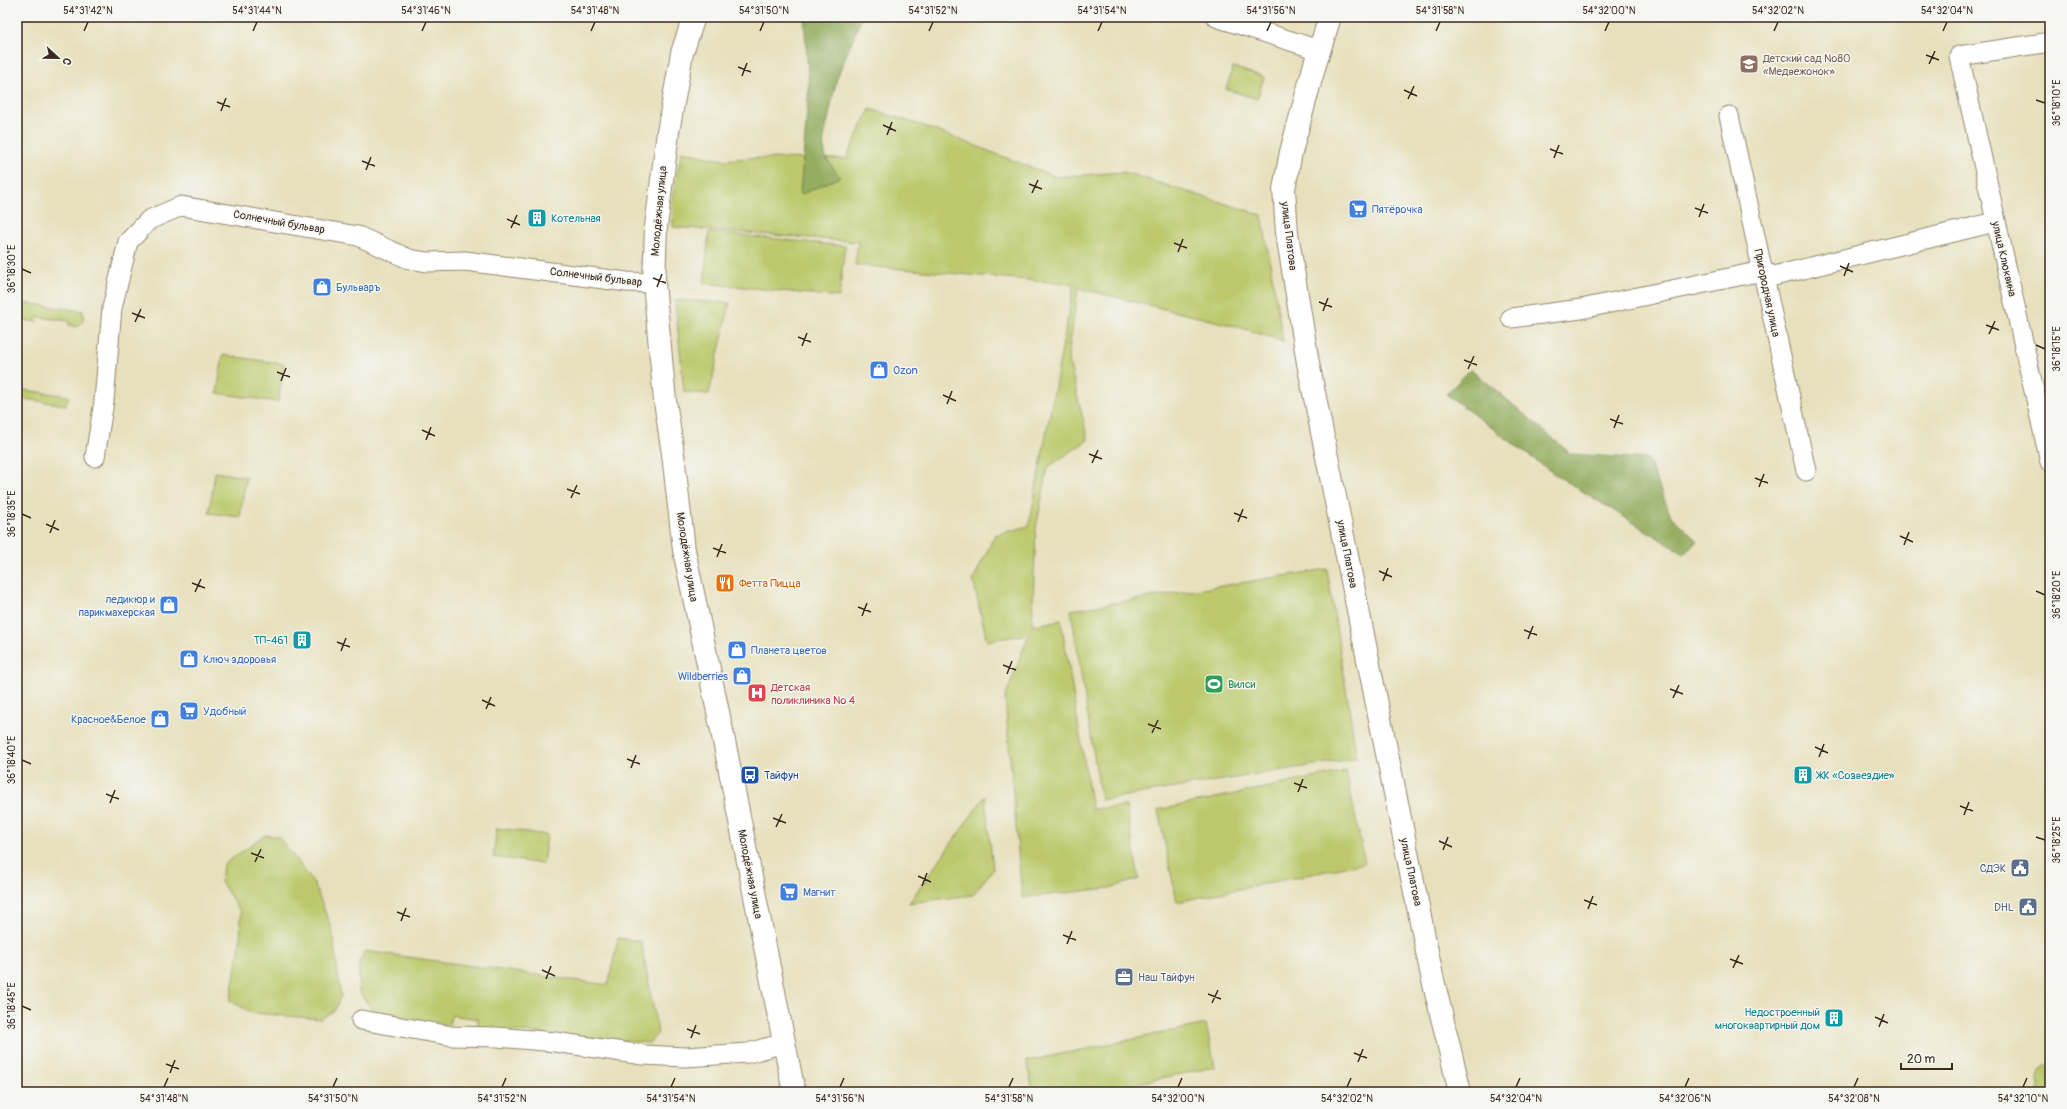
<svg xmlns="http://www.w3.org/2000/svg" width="2067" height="1109" font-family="Pangolin,sans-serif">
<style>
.green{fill:#bbc96c;stroke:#7b7a45}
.forest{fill:#94ad60;stroke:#686c3f}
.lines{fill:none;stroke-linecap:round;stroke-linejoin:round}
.street-casing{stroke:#91856d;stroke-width:21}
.secondary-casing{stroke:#91856d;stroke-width:24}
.street{stroke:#fff;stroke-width:19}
.secondary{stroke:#fff;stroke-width:22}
.ticks{fill:none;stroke:#3b2a1e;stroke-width:1.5}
.labels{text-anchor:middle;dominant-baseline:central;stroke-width:3;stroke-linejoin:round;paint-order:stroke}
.education-label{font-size:11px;fill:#785e54;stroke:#f6f6f2;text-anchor:start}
.shop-label{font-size:11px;fill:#366cbe;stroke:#f6f6f2;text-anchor:start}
.street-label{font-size:11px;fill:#3b2a1e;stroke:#f6f6f2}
.culture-label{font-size:11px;fill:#0d838f;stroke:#f6f6f2;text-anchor:start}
.food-label{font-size:11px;fill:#c56008;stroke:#f6f6f2;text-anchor:start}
.leisure-label{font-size:11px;fill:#27864d;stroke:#f6f6f2;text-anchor:start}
.health-label{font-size:11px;fill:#be3a42;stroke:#f6f6f2;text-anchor:start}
.transit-label{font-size:11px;fill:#164399;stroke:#f6f6f2;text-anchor:start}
.service-label{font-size:11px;fill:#4e5e75;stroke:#f6f6f2;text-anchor:end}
.neatline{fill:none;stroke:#3b2a1e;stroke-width:1.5}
.ticks-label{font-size:10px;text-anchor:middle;fill:#3b2a1e}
</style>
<rect width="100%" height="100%" fill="#f6f6f2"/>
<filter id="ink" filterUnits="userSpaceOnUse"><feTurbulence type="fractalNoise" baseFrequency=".025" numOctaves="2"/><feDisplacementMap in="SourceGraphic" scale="8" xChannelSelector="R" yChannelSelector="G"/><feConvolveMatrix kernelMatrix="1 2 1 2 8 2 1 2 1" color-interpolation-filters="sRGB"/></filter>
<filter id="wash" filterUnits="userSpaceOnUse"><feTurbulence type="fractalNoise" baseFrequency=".012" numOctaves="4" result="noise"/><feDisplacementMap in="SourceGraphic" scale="16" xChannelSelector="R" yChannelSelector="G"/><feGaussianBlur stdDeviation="0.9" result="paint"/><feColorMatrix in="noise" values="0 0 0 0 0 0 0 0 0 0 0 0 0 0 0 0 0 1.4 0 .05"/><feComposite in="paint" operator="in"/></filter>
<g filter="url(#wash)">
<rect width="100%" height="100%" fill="#e7e0bc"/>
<g class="green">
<polygon points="1233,67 1264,77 1257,99 1226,89"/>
<polygon points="870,109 924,126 1056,177 1124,172 1262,215 1283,341 1235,326 1078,288 1068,357 1088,440 1048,467 1036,528 1032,626 1061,620 1092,809 1126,806 1139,879 1110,888 1022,898 1005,698 1029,634 987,641 973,580 995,535 1029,526 1074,284 855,265 858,242 673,227 672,199 682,151 722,160 750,158 846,159"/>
<polygon points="709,232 845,246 839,297 704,283"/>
<polygon points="675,300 730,303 709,394 684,392"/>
<polygon points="17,302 83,311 83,321 77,327 69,325 69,321 37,317 36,322 17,319"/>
<polygon points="223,355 284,364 278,402 217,393"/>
<polygon points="17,389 69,396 66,405 17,398"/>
<polygon points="215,472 246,477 240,517 209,513"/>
<polygon points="1327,569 1357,758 1101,800 1071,610"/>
<polygon points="1346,771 1365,863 1177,902 1158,810"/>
<polygon points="985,796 993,869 973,895 909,903"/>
<polygon points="497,828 547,835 543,864 493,857"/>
<polygon points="265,835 279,837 314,883 332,930 341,996 335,1010 321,1019 253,1013 230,1001 240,944 241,913 221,882 223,865"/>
<polygon points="618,938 641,941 658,1033 649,1043 478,1028 478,1019 452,1015 449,1025 374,1012 359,992 359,962 365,951 608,985"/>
<polygon points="1206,1024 1215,1067 1096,1092 1033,1092 1027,1061"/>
<polygon points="2050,1063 2050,1092 2040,1092 2038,1079 2041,1069"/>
</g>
<g class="forest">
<polygon points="804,17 860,17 861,19 837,78 823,143 826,158 840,177 800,195 809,87"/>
<polygon points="1471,369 1571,454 1648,459 1671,516 1697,541 1684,554 1553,473 1446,394"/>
</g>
</g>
<g filter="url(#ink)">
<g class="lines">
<g class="street-casing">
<g id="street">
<polyline points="1216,17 1319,50"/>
<polyline points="2050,42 1959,56 2050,462"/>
<polyline points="1729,116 1806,471"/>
<polyline points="1511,318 1581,309 1762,271 1774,276 1995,222"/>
<polyline points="95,457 104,401 112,308 128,242 149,220 181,206 358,236 409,259 427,262 465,261 627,282 654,283"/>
<polyline points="361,1020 452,1036 497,1037 555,1042 643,1055 685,1057 748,1053 784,1043"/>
</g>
</g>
<g class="secondary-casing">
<g id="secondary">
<polyline points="694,17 682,53 668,132 656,227 654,283 665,401 673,454 684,550 722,731 794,1092"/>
<polyline points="1330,17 1315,64 1291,152 1284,189 1287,233 1308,363 1345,546 1432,976 1460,1092"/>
</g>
</g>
<use href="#street" class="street"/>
<use href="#secondary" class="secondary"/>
</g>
</g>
<path class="ticks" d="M84,31l4,-9M253,31l4,-9M422,31l4,-9M591,31l4,-9M760,31l4,-9M929,31l4,-9M1098,31l4,-9M1267,31l4,-9M1436,31l4,-9M1605,31l4,-9M1774,31l4,-9M1943,31l4,-9M1926,55l13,5M1929,64l6,-13M738,67l13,5M742,76l5,-13M1404,90l13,6M1408,99l6,-13M2036,100l9,3M217,102l13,5M221,111l5,-13M883,125l13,6M887,135l5,-13M1550,149l13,5M1554,158l5,-13M362,161l13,5M366,170l5,-13M1029,184l13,5M1032,193l6,-13M1695,208l13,5M1699,217l5,-13M507,219l13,6M511,228l6,-13M1174,243l13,5M1178,252l5,-13M1840,266l13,6M22,269l9,4M1844,276l5,-13M653,278l13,5M657,287l5,-13M1319,302l13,5M1323,311l5,-13M132,313l13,5M135,322l6,-13M1986,325l13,5M1989,334l6,-13M798,337l13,5M2036,345l9,4M802,346l5,-13M1464,360l13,5M1468,369l6,-13M277,372l13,5M281,381l5,-13M943,395l13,6M947,404l5,-13M1610,419l13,5M1614,428l5,-13M422,430l13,6M426,440l5,-13M1089,454l13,5M1092,463l6,-13M1755,478l13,5M1759,487l5,-13M567,489l13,5M571,498l6,-13M1234,513l13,5M22,514l9,4M1238,522l5,-13M46,524l13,6M50,533l5,-13M1900,536l13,6M1904,545l5,-13M713,548l13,5M717,557l5,-13M1379,571l13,6M1383,581l5,-13M192,583l13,5M2036,591l9,4M195,592l6,-13M858,607l13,5M862,616l5,-13M1524,630l13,5M1528,639l5,-13M337,642l13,5M341,651l5,-13M1003,665l13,5M1007,674l5,-13M1670,689l13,5M1673,698l6,-13M482,700l13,6M486,709l5,-12M1148,724l13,5M1152,733l6,-13M1815,747l13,6M1819,757l5,-13M627,759l13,5M22,760l9,4M631,768l5,-13M1294,783l13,5M1298,792l5,-13M106,794l13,5M110,803l5,-13M1960,806l13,5M1964,815l5,-13M773,818l13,5M776,827l6,-13M2036,837l9,3M1439,841l13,6M1443,850l5,-13M251,853l13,5M255,862l6,-13M918,876l13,6M922,886l5,-13M1584,900l13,5M1588,909l5,-13M397,912l13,5M401,921l5,-13M1063,935l13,5M1067,944l5,-13M1730,959l13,5M1733,968l6,-13M542,970l13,6M546,979l5,-13M1208,994l13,5M1212,1003l6,-13M22,1006l9,4M1875,1017l13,6M1879,1027l5,-13M687,1029l13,5M691,1038l5,-13M1354,1053l13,5M1358,1062l5,-13M166,1064l13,5M170,1073l5,-13M164,1087l4,-9M333,1087l4,-9M502,1087l4,-9M671,1087l4,-9M840,1087l4,-9M1009,1087l4,-9M1178,1087l4,-9M1347,1087l4,-9M1516,1087l4,-9M1685,1087l4,-9M1854,1087l4,-9M2023,1087l4,-9"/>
<defs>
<g id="school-square" transform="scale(1)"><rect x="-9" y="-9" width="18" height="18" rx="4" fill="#8d6e63" stroke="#f6f6f2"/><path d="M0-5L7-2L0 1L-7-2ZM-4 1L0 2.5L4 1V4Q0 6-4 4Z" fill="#fff"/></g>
<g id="supermarket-square" transform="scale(1)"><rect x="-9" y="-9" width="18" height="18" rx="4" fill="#3f7fe0" stroke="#f6f6f2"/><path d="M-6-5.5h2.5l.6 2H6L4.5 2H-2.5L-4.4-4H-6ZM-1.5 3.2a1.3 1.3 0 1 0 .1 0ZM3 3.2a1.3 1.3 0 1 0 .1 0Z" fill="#fff"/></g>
<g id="building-square" transform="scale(1)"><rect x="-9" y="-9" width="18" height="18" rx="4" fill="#0f9aa8" stroke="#f6f6f2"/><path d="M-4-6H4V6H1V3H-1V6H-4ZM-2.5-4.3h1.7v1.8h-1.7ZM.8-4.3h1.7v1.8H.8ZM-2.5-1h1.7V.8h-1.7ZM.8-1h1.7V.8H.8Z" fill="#fff"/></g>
<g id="shop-square" transform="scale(1)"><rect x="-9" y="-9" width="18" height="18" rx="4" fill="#3f7fe0" stroke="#f6f6f2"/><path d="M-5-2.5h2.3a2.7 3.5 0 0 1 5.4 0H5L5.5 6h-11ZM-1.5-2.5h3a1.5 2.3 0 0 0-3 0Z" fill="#fff"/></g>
<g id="restaurant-square" transform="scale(1)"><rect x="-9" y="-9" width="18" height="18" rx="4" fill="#e8710a" stroke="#f6f6f2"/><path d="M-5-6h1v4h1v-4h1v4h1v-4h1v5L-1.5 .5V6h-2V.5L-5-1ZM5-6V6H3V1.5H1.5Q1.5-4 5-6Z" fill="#fff"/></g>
<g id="stadium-square" transform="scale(1)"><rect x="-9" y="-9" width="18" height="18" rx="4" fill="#2e9e5b" stroke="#f6f6f2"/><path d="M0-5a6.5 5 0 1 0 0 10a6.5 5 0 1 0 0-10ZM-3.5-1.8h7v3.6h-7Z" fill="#fff"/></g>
<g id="hospital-square" transform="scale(1)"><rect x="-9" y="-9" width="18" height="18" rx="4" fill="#e0444e" stroke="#f6f6f2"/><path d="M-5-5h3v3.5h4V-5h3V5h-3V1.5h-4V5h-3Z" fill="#fff"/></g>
<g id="bus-square" transform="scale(1)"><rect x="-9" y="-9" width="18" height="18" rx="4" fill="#1a4fb4" stroke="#f6f6f2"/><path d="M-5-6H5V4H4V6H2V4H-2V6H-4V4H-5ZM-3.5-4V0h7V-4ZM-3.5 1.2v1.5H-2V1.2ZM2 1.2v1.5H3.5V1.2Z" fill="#fff"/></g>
<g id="civic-square" transform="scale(1)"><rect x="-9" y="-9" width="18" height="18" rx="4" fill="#5c6f8a" stroke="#f6f6f2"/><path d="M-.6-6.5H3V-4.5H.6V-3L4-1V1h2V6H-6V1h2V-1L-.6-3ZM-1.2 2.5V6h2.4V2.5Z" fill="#fff"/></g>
<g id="office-square" transform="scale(1)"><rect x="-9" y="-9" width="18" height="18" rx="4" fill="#5c6f8a" stroke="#f6f6f2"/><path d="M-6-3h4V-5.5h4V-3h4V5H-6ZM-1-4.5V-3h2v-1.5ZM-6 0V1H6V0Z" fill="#fff"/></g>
</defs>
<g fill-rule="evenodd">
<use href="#school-square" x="1749" y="64"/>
<use href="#supermarket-square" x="1358" y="209"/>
<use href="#building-square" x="537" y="218"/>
<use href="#shop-square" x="322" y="287"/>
<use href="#shop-square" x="879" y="370"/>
<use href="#restaurant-square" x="725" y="583"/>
<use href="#shop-square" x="169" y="605"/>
<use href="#building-square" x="302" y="640"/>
<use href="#shop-square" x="737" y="650"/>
<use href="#shop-square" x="189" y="659"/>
<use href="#shop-square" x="742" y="676"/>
<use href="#stadium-square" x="1214" y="684"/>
<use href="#hospital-square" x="757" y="693"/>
<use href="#supermarket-square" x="189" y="711"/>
<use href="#shop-square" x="160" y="719"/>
<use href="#bus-square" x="750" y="775"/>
<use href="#building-square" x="1803" y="775"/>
<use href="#civic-square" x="2020" y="868"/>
<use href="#supermarket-square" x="789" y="892"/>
<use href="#civic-square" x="2028" y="907"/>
<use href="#office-square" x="1124" y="977"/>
<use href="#building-square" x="1834" y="1018"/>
</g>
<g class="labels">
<g class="education-label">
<text x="1763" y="58">Детский сад №80<tspan x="1763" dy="13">«Медвежонок»</tspan></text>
</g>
<g class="shop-label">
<text x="1372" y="209">Пятёрочка</text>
<text x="336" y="287">Бульваръ</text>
<text x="893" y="370">Ozon</text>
<text x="155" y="599" text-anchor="end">педикюр и<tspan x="155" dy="13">парикмахерская</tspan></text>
<text x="751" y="650">Планета цветов</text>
<text x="203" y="659">Ключ здоровья</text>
<text x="728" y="676" text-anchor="end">Wildberries</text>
<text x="203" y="711">Удобный</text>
<text x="146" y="719" text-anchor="end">Красное&amp;Белое</text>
<text x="803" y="892">Магнит</text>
</g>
<g class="street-label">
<text transform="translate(659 211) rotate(-85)">Молодёжная улица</text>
<text transform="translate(279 222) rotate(10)">Солнечный бульвар</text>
<text transform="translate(1289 236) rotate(83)">улица Платова</text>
<text transform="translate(2004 259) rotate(77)">улица Клюквина</text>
<text transform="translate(596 277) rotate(7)">Солнечный бульвар</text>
<text transform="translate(1767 293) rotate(78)">Пригородная улица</text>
<text transform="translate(1347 554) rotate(79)">улица Платова</text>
<text transform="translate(687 557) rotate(81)">Молодёжная улица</text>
<text transform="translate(1411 872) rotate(78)">улица Платова</text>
<text transform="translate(750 874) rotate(79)">Молодёжная улица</text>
</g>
<g class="culture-label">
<text x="551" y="218">Котельная</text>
<text x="288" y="640" text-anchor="end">ТП-461</text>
<text x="1817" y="775">ЖК «Созвездие»</text>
<text x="1820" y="1012" text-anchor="end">Недостроенный<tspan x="1820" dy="13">многоквартирный дом</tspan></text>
</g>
<g class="food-label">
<text x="739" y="583">Фетта Пицца</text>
</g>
<g class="leisure-label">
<text x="1228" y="684">Вилси</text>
</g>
<g class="health-label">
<text x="771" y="687">Детская<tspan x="771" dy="13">поликлиника № 4</tspan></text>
</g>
<g class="transit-label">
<text x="764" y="775">Тайфун</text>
</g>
<g class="service-label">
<text x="2006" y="868">СДЭК</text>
<text x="2014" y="907">DHL</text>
<text x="1138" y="977" text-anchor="start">Наш Тайфун</text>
</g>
</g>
<rect width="2067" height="1109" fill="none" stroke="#f6f6f2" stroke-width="44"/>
<g transform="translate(58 58) rotate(112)" stroke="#f6f6f2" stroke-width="3" paint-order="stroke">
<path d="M0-3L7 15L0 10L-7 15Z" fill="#3b2a1e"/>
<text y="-6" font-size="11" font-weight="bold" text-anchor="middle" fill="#3b2a1e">С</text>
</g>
<path d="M1901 1063v6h51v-6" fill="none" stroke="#3b2a1e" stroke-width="2"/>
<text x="1907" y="1063" font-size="12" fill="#3b2a1e" stroke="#f6f6f2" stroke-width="3" paint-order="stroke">20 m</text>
<rect x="22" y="22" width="2023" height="1065" class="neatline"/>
<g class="ticks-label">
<text x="88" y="14">54°31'42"N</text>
<text x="257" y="14">54°31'44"N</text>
<text x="426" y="14">54°31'46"N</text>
<text x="595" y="14">54°31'48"N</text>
<text x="764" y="14">54°31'50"N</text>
<text x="933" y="14">54°31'52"N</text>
<text x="1102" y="14">54°31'54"N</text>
<text x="1271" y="14">54°31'56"N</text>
<text x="1440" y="14">54°31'58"N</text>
<text x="1609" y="14">54°32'00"N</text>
<text x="1778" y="14">54°32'02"N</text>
<text x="1947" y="14">54°32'04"N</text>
<text transform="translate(2056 103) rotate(-90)" y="4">36°18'10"E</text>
<text transform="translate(11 269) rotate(-90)" y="4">36°18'30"E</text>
<text transform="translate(2056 349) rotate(-90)" y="4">36°18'15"E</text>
<text transform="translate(11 514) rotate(-90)" y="4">36°18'35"E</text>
<text transform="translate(2056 595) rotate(-90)" y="4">36°18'20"E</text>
<text transform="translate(11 760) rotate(-90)" y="4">36°18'40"E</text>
<text transform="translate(2056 840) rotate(-90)" y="4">36°18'25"E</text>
<text transform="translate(11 1006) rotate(-90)" y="4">36°18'45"E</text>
<text x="164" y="1102">54°31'48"N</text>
<text x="333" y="1102">54°31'50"N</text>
<text x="502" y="1102">54°31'52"N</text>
<text x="671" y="1102">54°31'54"N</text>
<text x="840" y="1102">54°31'56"N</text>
<text x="1009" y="1102">54°31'58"N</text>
<text x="1178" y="1102">54°32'00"N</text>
<text x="1347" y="1102">54°32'02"N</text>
<text x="1516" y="1102">54°32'04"N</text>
<text x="1685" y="1102">54°32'06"N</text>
<text x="1854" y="1102">54°32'08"N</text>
<text x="2023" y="1102">54°32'10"N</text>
</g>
</svg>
